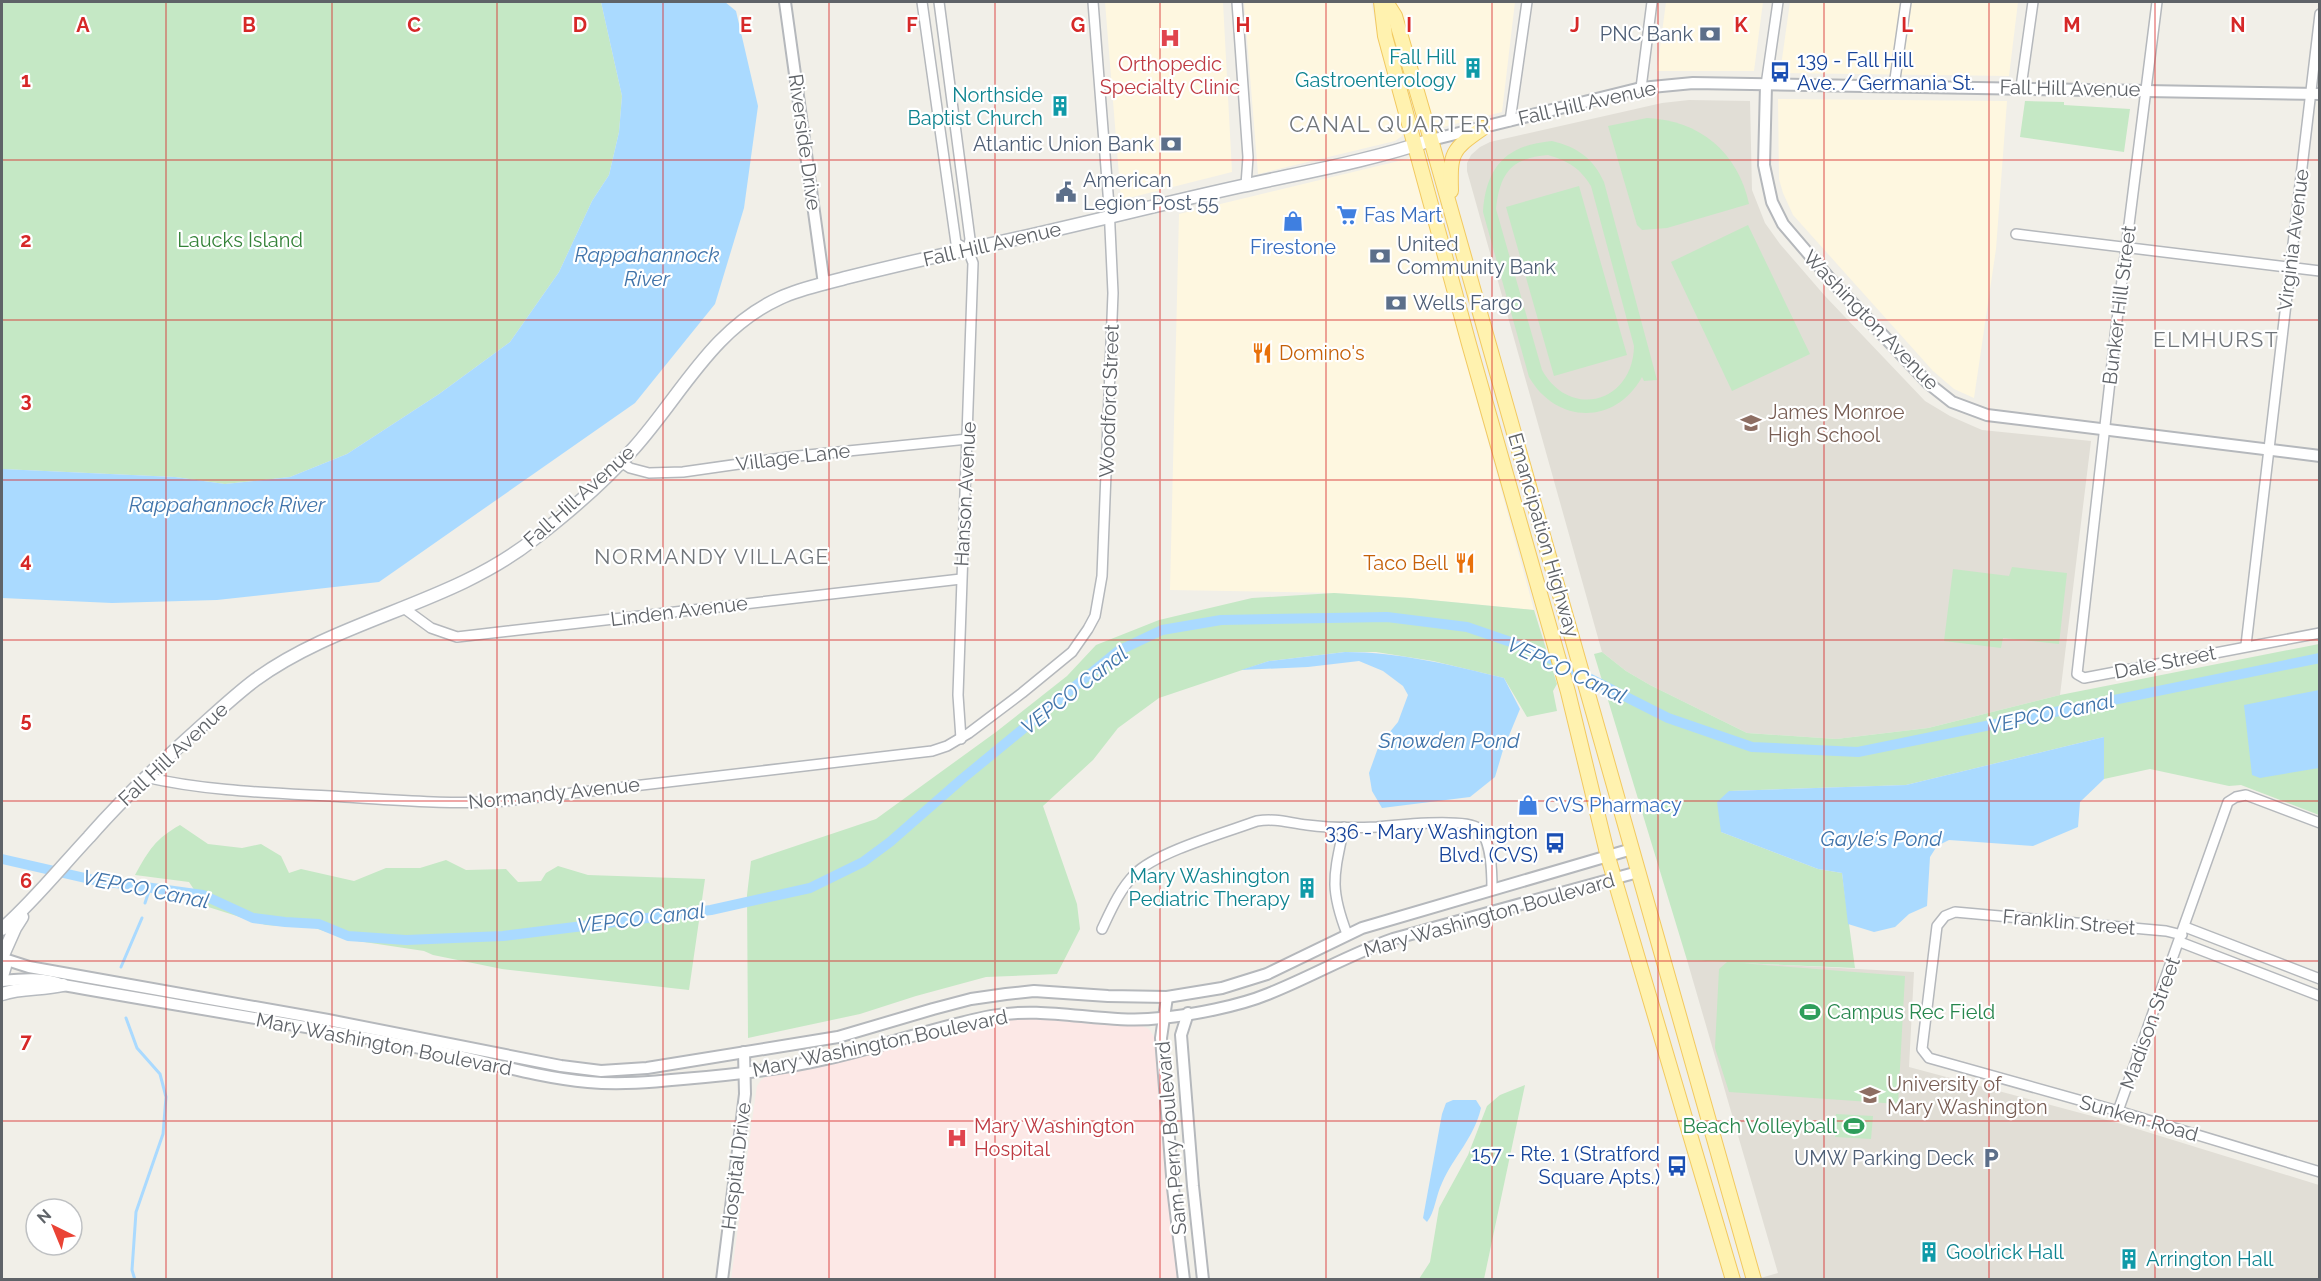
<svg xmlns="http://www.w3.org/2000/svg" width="2321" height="1281" font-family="Raleway,sans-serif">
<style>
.commercial{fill:#fef7e0}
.education{fill:#e1ded6}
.medical{fill:#fce8e6}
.green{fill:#c5e8c5;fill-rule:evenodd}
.water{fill:#aadaff}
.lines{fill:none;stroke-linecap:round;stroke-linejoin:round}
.stream{stroke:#aadaff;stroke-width:3}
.canal{stroke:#aadaff;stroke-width:10}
.minor-casing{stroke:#b5b8bc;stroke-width:12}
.tertiary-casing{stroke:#b5b8bc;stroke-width:14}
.secondary-casing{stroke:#b6babf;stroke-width:15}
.primary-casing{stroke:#f2c960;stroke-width:16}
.minor{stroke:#fff;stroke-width:9}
.tertiary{stroke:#fff;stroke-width:10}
.secondary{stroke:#fff;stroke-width:12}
.primary{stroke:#fff2af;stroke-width:14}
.grid{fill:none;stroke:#d62828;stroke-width:1.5;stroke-opacity:0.55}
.labels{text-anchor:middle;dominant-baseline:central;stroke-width:4.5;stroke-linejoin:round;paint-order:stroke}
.service-label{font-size:20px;fill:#4e5e75;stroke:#fff;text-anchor:end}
.culture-label{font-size:20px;fill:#0d838f;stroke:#fff;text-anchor:end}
.transit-label{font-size:20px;fill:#164399;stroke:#fff;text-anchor:end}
.health-label{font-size:20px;fill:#be3a42;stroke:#fff}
.street-label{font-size:20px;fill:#5f6368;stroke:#fff}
.shop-label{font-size:20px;fill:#366cbe;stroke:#fff;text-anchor:start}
.park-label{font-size:20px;fill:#348238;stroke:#fff}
.food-label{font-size:20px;fill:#c56008;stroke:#fff;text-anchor:start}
.education-label{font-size:20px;fill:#785e54;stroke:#fff;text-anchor:start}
.leisure-label{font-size:20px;fill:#27864d;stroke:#fff;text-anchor:start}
.water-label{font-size:21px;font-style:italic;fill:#4174aa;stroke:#fff}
.neighbourhood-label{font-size:21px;letter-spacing:1.5px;fill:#70757a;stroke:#fff}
.quarter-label{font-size:22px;letter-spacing:1.5px;fill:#70757a;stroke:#fff}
.grid-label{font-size:20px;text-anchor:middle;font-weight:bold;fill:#d62828;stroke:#fff;stroke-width:4.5;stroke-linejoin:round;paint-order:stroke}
</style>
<rect width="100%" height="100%" fill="#f1efe8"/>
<g class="commercial">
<polygon points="1105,2 1223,2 1232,172 1121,200"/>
<polygon points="1244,2 1371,2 1381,51 1403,130 1402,136 1395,141 1258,174"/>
<polygon points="1394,2 1515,2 1502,112 1443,127 1434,123 1409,40"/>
<polygon points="1666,2 1763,2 1754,71 1657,71"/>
<polygon points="1790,2 2018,2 2009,76 1780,73"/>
<polygon points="1778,99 2007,101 1996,249 1974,398 1954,389 1933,371 1793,215 1783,193 1779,179"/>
<polygon points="1411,158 1534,610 1410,598 1334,593 1170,590 1179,214"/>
</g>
<g class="education">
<polygon points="1689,100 1750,101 1752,190 1765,223 1780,244 1825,296 1925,401 1950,416 1982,430 2091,441 2060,695 1928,728 1836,739 1747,733 1650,685 1626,671 1602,652 1467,171 1467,163 1471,155 1480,147 1490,142 1662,103"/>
<polygon points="1687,960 1914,972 1909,1067 2118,1123 2319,1185 2319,1279 1757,1279 1778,1273"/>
</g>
<polygon class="medical" points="1025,1017 1092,1024 1142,1026 1149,1029 1154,1037 1177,1279 731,1280 755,1099 757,1086 761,1080 772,1073 966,1026"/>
<g class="green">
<polygon points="2,2 601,2 622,96 619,132 609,175 592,201 559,272 510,342 439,394 347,454 290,477 225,484 175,477 2,469"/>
<polygon points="2025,101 2064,102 2064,105 2130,109 2124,152 2020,137"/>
<path d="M1647,118c52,2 91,34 102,86l-82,24 -25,2 -5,-5 -29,-99z"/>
<path d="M1552,141c25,6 41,17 52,41l53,198 -13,1 -2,-4c-27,49 -86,47 -113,0l-46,-165c3,-46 24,-67 69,-71zM1548,155c20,6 32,13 43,31l43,160c-1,57 -64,74 -92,24l-46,-161c4,-36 15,-51 52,-54z"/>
<polygon points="1579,186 1627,355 1554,376 1506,207"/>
<polygon points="1748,225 1810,354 1732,391 1671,262"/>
<polygon points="2012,567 2067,573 2059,644 2003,638 2001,648 1944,641 1953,569 2009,576"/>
<polygon points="1334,593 1410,598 1534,610 1557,684 1553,691 1557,711 1527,717 1504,678 1433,661 1376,652 1345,652 1269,661 1159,698 1118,728 1093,760 1043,806 1077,904 1080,929 1057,974 986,977 916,996 860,1014 748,1038 747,895 751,861 876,819 996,732 1067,676 1096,645 1159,620 1252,598"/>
<polygon points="2319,644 2319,815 2241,785 2229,786 2150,769 2104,779 2104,737 1906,785 1729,791 1721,832 1818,869 1842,873 1855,968 1739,963 1905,976 1898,1104 1729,1092 1715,1048 1719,969 1727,962 1687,960 1594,654 1602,652 1626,671 1650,685 1747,733 1836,739 1928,728 2060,695"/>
<path d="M180,825l28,19 34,4 19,-4 20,12 8,17 12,-4 53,12 32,-13h34l26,-8 20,10 40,-1 12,13 23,-1 5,-8 12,-7 30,9 117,4 -16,111 -187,-21 -69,-14 -9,-4 -73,-11 -36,-12 -49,-3 -61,-19 -16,-24 -54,-7c14,-25 20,-36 45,-50z"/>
<polygon points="1525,1085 1484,1279 1419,1279 1430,1262 1439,1208 1468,1155 1487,1106 1500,1095"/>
<polygon points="1836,1114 1873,1116 1871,1139 1835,1137"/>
</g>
<g class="water">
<polygon points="601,2 725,2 736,11 758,106 744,208 715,304 635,403 379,582 217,600 112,603 2,598 2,469 175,477 225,484 290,477 347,454 439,394 510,342 559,272 592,201 609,175 619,132 622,96"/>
<path d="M1345,652c55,0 106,13 159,26l16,31 -17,41 -8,27 -25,20 -88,11 -10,-17 -3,-18 10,-28 19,-23 10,-27 -5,-9 -20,-15 -24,-10 -51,6 -67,3 28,-9z"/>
<polygon points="2319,690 2319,768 2260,778 2252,775 2244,705"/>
<polygon points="2104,737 2104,779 2080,802 2078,827 2033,846 1949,840 1937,846 1930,857 1927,906 1909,914 1895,927 1874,932 1848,924 1842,873 1818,869 1721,832 1717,802 1729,791 1906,785"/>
<path d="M1453,1100h23l5,8c-7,30 -27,48 -39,75 -6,12 -7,29 -15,39l-4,-4 19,-104 4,-11z"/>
</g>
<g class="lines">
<g class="stream">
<polyline points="145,903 150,888"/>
<polyline points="121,967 142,918"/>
<polyline points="126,1018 137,1048 160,1074 166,1097 163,1134 136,1212 132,1270 135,1280"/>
</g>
<polyline class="canal" points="2,859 94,880 203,895 253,918 285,922 319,924 348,936 406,940 503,936 711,910 810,888 863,862 890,842 962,779 1118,651 1162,630 1221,620 1387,617 1467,627 1531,649 1668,718 1752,747 1858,752 2320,658"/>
<g class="minor-casing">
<g id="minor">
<polyline points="922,2 956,243 968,250 973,263 958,695 961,739"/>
<polyline points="939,2 970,239 968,250"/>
<polyline points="1237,2 1248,157 1246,185"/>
<polyline points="2157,2 2116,328 2077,674 2084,678 2320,633"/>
<polyline points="1766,85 1778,2"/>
<polyline points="1894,86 1906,2"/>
<polyline points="2021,87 2033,2"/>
<polyline points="1641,88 1652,2"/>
<polyline points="1510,121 1527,2"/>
<polyline points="2016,234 2320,271"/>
<polyline points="621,462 630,468 649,473 683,472 788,457 968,439"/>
<polyline points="405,609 431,628 457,637 961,579"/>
<polyline points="2246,645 2320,14"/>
<path d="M145,777c65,15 133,16 200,20 53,3 107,8 160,4l427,-50 15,-5 22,-13 53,-40 50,-41 16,-23 7,-13 7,-40 11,-283 -4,-87 -16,-204"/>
<path d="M1344,827c-10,48 -15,60 3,107"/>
<polyline points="2185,927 2320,979"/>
<path d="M1102,929c9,-19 18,-40 33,-55 21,-22 92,-42 122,-53 19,-3 32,2 50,4 23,3 47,3 70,2 19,-2 88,-9 101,1 14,12 14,46 14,62"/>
<polyline points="2182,935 2166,931 1955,912 1945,916 1937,926 1922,1049 1929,1058 2118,1111 2320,1172"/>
<polyline points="2180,942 2320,996"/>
<polyline points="2118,1111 2228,802 2236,797 2246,795 2320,823"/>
</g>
</g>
<g class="tertiary-casing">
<g id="tertiary">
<polyline points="785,2 824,284"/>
<polyline points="1766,85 1764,165 1772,202 1783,224 1830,279 1928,383 1952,402 1987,415 2320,456"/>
<polyline points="1431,140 1641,88 1693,83 2320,94"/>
<polyline points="4,959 29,967 328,1020 561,1066 601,1071 647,1068 838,1037 933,1009 971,999 1006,994 1034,991 1108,996 1167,997 1222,988 1267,974 1362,928 1632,849"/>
<path d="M2,981c20,-2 42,-4 61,4 119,21 239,40 357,63 56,10 111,29 168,34 32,3 64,0 95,-3 48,-4 96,-9 143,-20 55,-12 109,-32 165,-43 57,-11 113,9 170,2 31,-3 78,-12 107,-24 43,-17 82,-40 125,-55l245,-67"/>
<polyline points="1167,997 1161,1038 1173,1188 1184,1280"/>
<polyline points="1188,1013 1181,1035 1193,1186 1203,1280"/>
<polyline points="722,1280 745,1094 744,1052"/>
</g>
</g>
<g class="secondary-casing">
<g id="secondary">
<path d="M2,929c32,-28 58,-61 87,-92 34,-39 70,-73 108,-107 19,-17 38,-35 58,-50 85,-62 196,-75 279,-141 35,-27 71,-58 100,-91 48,-54 78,-119 146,-150 21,-10 44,-14 65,-20 41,-10 83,-20 124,-29 91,-19 182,-43 273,-63 63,-14 127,-25 189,-46"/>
<polyline points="2,952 5,966 2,976"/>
<polyline points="3,955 15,928 22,917"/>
<path d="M2,994c20,-7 40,-4 61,-9"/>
</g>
</g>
<g class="primary-casing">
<g id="primary">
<polyline points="1381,2 1385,36 1469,344 1568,692 1608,857 1733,1280"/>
<polyline points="1386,2 1395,16 1431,140 1754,1280"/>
<path d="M1451,191c-1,-38 0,-41 32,-63"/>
</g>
</g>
<use href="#minor" class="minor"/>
<use href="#tertiary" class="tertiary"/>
<use href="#secondary" class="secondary"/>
<use href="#primary" class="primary"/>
</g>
<path class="grid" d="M166,2v1278M332,2v1278M497,2v1278M663,2v1278M829,2v1278M995,2v1278M1160,2v1278M1326,2v1278M1492,2v1278M1658,2v1278M1824,2v1278M1989,2v1278M2155,2v1278M2,160h2318M2,320h2318M2,480h2318M2,640h2318M2,801h2318M2,961h2318M2,1121h2318"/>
<defs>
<g id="bank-bare" transform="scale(1.62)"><path d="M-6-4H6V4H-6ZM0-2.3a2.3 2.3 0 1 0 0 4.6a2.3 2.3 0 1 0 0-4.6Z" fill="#5c6f8a" stroke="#fff" stroke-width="2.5" paint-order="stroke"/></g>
<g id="hospital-bare" transform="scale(1.62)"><path d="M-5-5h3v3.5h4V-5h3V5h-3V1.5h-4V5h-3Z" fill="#e0444e" stroke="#fff" stroke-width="2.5" paint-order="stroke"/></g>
<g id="building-bare" transform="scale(1.62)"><path d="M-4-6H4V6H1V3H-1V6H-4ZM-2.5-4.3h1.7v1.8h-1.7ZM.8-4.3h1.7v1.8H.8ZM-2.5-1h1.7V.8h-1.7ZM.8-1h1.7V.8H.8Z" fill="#0f9aa8" stroke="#fff" stroke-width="2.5" paint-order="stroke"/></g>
<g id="bus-bare" transform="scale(1.62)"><path d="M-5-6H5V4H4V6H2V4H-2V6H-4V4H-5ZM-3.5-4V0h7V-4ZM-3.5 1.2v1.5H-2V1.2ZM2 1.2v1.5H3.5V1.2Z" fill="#1a4fb4" stroke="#fff" stroke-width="2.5" paint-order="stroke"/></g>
<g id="civic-bare" transform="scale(1.62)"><path d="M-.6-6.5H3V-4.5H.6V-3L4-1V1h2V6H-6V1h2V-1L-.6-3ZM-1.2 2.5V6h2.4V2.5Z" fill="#5c6f8a" stroke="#fff" stroke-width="2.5" paint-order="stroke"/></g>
<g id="supermarket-bare" transform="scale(1.62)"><path d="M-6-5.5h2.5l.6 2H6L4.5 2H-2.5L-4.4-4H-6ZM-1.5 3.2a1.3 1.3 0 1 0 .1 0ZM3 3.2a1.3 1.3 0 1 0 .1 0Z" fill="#3f7fe0" stroke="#fff" stroke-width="2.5" paint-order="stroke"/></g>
<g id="shop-bare" transform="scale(1.62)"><path d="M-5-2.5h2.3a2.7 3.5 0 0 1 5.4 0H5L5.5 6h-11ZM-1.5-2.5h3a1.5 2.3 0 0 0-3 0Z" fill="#3f7fe0" stroke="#fff" stroke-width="2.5" paint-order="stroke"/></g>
<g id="restaurant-bare" transform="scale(1.62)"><path d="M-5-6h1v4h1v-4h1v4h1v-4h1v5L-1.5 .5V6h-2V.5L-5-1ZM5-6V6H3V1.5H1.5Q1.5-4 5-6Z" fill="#e8710a" stroke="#fff" stroke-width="2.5" paint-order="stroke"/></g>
<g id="school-bare" transform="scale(1.62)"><path d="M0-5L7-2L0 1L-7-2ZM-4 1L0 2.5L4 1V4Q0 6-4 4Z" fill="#8d6e63" stroke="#fff" stroke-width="2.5" paint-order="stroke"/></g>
<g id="stadium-bare" transform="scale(1.62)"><path d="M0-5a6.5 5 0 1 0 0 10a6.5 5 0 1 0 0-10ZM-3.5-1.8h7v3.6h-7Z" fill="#2e9e5b" stroke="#fff" stroke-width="2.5" paint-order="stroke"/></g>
<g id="university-bare" transform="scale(1.62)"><path d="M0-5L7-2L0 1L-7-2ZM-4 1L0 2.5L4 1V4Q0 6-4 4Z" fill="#8d6e63" stroke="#fff" stroke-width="2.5" paint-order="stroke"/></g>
<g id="parking-bare" transform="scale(1.62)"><path d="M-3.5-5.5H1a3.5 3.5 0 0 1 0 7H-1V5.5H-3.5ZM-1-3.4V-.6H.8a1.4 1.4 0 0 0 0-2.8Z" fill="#5c6f8a" stroke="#fff" stroke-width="2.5" paint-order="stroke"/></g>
</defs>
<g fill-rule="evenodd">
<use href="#bank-bare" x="1710" y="34"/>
<use href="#hospital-bare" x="1170" y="38"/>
<use href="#building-bare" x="1473" y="68"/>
<use href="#bus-bare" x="1780" y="72"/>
<use href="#building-bare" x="1060" y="106"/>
<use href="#bank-bare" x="1171" y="144"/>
<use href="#civic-bare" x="1066" y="192"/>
<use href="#supermarket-bare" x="1347" y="215"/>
<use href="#shop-bare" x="1293" y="221"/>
<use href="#bank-bare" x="1380" y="256"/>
<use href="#bank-bare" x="1396" y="303"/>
<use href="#restaurant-bare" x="1262" y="353"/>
<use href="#school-bare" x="1751" y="423"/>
<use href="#restaurant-bare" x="1465" y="563"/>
<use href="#shop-bare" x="1528" y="805"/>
<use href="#bus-bare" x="1555" y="843"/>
<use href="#building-bare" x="1307" y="888"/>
<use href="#stadium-bare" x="1810" y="1012"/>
<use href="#university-bare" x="1870" y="1095"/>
<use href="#stadium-bare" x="1854" y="1126"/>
<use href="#hospital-bare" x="957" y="1138"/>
<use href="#parking-bare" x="1991" y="1158"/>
<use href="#bus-bare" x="1677" y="1166"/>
<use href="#building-bare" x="1929" y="1252"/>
<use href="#building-bare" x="2129" y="1259"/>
</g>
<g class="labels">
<g class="service-label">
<text x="1693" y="34">PNC Bank</text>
<text x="1154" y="144">Atlantic Union Bank</text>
<text x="1083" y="180" text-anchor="start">American<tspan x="1083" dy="23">Legion Post 55</tspan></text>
<text x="1397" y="244" text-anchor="start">United<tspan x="1397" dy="23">Community Bank</tspan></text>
<text x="1413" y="303" text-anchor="start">Wells Fargo</text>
<text x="1974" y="1158">UMW Parking Deck</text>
</g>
<g class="culture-label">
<text x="1456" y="57">Fall Hill<tspan x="1456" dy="23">Gastroenterology</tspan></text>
<text x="1043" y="95">Northside<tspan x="1043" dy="23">Baptist Church</tspan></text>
<text x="1290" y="876">Mary Washington<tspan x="1290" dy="23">Pediatric Therapy</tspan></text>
<text x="1946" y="1252" text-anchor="start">Goolrick Hall</text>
<text x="2146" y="1259" text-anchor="start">Arrington Hall</text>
</g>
<g class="transit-label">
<text x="1797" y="60" text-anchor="start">139 - Fall Hill<tspan x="1797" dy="23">Ave. / Germania St.</tspan></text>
<text x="1538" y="832">336 - Mary Washington<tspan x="1538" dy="23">Blvd. (CVS)</tspan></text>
<text x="1660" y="1154">157 - Rte. 1 (Stratford<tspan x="1660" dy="23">Square Apts.)</tspan></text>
</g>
<g class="health-label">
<text x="1170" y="64">Orthopedic<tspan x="1170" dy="23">Specialty Clinic</tspan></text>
<text x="974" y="1126" text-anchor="start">Mary Washington<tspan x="974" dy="23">Hospital</tspan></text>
</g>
<g class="street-label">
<text transform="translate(2070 88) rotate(1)">Fall Hill Avenue</text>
<text transform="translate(1587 103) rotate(-13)">Fall Hill Avenue</text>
<text transform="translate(805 142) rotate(82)">Riverside Drive</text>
<text transform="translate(2293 240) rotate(-83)">Virginia Avenue</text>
<text transform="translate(992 244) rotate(-13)">Fall Hill Avenue</text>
<text transform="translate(2119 305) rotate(-83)">Bunker Hill Street</text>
<text transform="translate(1871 320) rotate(46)">Washington Avenue</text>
<text transform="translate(1109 401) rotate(-88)">Woodford Street</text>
<text transform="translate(793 457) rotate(-7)">Village Lane</text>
<text transform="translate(965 494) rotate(-87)">Hanson Avenue</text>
<text transform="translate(579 496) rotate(-42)">Fall Hill Avenue</text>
<text transform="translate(1544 535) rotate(74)">Emancipation Highway</text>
<text transform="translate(679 611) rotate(-7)">Linden Avenue</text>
<text transform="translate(2165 662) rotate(-11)">Dale Street</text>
<text transform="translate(173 754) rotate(-43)">Fall Hill Avenue</text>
<text transform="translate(554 793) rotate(-6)">Normandy Avenue</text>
<text transform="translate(1489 915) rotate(-16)">Mary Washington Boulevard</text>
<text transform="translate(2069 922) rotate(5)">Franklin Street</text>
<text transform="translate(2150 1023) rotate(-70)">Madison Street</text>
<text transform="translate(880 1043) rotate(-12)">Mary Washington Boulevard</text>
<text transform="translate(384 1044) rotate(11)">Mary Washington Boulevard</text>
<text transform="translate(2139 1118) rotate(16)">Sunken Road</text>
<text transform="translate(1171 1138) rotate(-95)">Sam Perry Boulevard</text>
<text transform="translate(736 1166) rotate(-83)">Hospital Drive</text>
</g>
<g class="shop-label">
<text x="1364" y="215">Fas Mart</text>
<text x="1293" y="247" text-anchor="middle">Firestone</text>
<text x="1545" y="805">CVS Pharmacy</text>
</g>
<g class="park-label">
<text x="240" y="240">Laucks Island</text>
</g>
<g class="food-label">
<text x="1279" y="353">Domino's</text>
<text x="1448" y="563" text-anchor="end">Taco Bell</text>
</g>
<g class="education-label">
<text x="1768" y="412">James Monroe<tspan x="1768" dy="23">High School</tspan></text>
<text x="1887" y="1084">University of<tspan x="1887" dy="23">Mary Washington</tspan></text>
</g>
<g class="leisure-label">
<text x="1827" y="1012">Campus Rec Field</text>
<text x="1837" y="1126" text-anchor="end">Beach Volleyball</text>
</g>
<g class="water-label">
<text x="647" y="254">Rappahannock<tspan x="647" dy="24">River</tspan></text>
<text x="227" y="504">Rappahannock River</text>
<text transform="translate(1567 670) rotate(25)">VEPCO Canal</text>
<text transform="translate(1074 690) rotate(-38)">VEPCO Canal</text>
<text transform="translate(2051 713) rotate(-12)">VEPCO Canal</text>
<text x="1449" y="740">Snowden Pond</text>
<text x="1881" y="838">Gayle's Pond</text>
<text transform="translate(146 889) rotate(11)">VEPCO Canal</text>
<text transform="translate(641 918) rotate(-7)">VEPCO Canal</text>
</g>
<g class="neighbourhood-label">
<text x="2216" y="339">ELMHURST</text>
<text x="712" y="556">NORMANDY VILLAGE</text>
</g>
<g class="quarter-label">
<text x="1390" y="124">CANAL QUARTER</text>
</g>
</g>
<g class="grid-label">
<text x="83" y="32">A</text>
<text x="249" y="32">B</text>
<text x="414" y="32">C</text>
<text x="580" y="32">D</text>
<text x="746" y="32">E</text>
<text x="912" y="32">F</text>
<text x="1078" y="32">G</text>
<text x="1243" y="32">H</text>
<text x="1409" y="32">I</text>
<text x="1575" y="32">J</text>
<text x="1741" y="32">K</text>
<text x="1907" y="32">L</text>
<text x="2072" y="32">M</text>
<text x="2238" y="32">N</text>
<text x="26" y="87">1</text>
<text x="26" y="247">2</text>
<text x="26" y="407">3</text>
<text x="26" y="567">4</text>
<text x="26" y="727">5</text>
<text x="26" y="888">6</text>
<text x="26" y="1048">7</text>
</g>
<rect width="2321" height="1281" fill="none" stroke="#5f6368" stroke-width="6"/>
<g transform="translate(54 1227) rotate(317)"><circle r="28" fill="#ffffff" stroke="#bfc1c3" stroke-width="1.5"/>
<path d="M0-4.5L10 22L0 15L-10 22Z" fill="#ea4335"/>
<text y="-9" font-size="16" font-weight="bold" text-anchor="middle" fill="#5f6368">N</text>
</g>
</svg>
